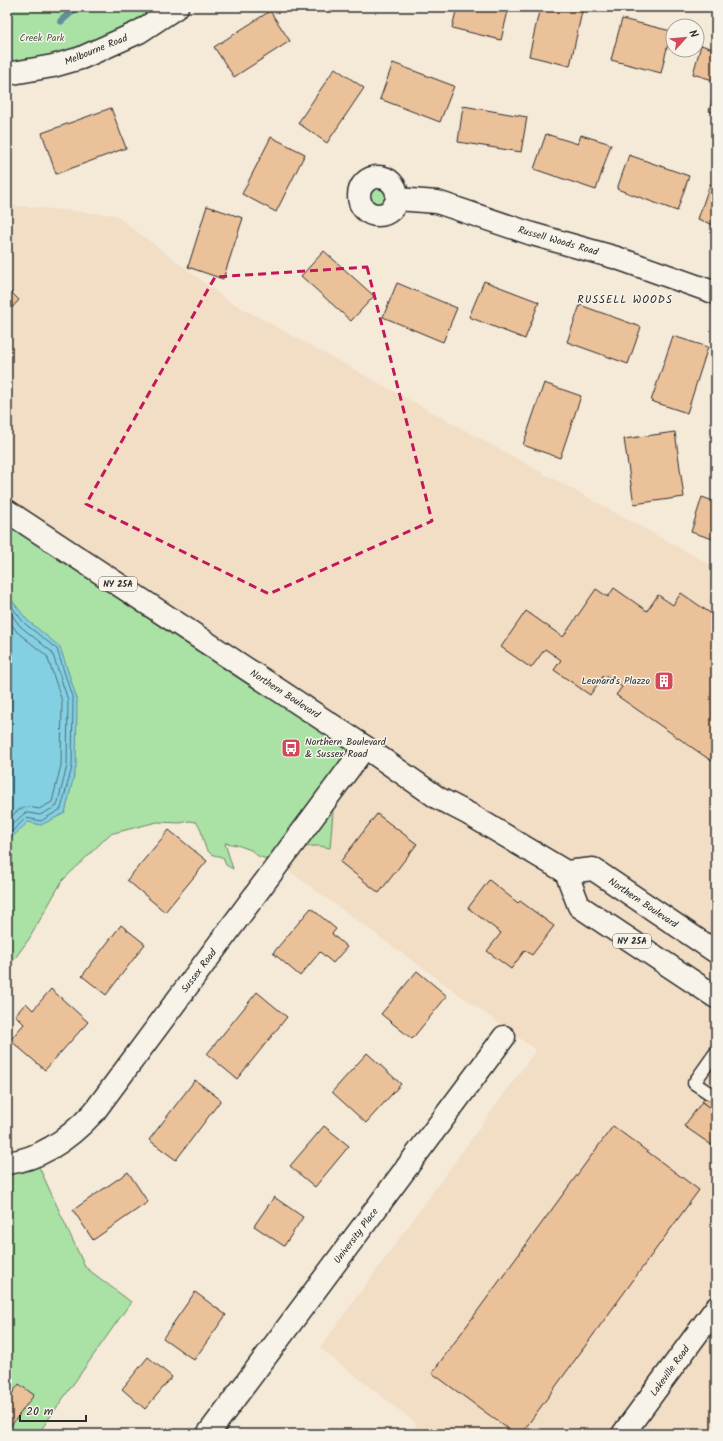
<svg xmlns="http://www.w3.org/2000/svg" width="723" height="1441" font-family="Kalam,sans-serif">
<style>
.built{fill:#f2ddc5}
.green{fill:#aae1a4;stroke:#6a8668}
.water{fill:#84d0e3;stroke:#608e99}
.lines{fill:none;stroke-linecap:round;stroke-linejoin:round}
.shore{stroke:#4f6d75;stroke-width:1}
.stream{stroke:#608e99;stroke-width:7}
.building{fill:#ebc19a;stroke:#2b2b2b}
.lane-casing{stroke:#2b2b2b;stroke-width:15}
.street-casing{stroke:#2b2b2b;stroke-width:25}
.primary-casing{stroke:#2b2b2b;stroke-width:25}
.lane{stroke:#f7f3e8;stroke-width:12}
.street{stroke:#f7f3e8;stroke-width:22}
.primary{stroke:#f7f3e8;stroke-width:22}
.marked{fill:none;stroke:#c2185b;stroke-width:3;stroke-dasharray:8 5;stroke-linejoin:round}
.labels{text-anchor:middle;dominant-baseline:central;stroke-width:3;stroke-linejoin:round;paint-order:stroke}
.shield{fill:#f7f3e8;stroke:#686764;stroke-width:1}
.shield-label{font-size:9px;font-weight:bold;fill:#2b2b2b}
.park-label{font-size:10px;fill:#4b5849;stroke:#f7f3e8}
.street-label{font-size:10px;fill:#2b2b2b;stroke:#f7f3e8}
.poi-label{font-size:10px;fill:#2b2b2b;stroke:#f7f3e8;text-anchor:end}
.neighbourhood-label{font-size:11px;letter-spacing:1px;fill:#2b2b2b;stroke:#f7f3e8}
</style>
<rect width="100%" height="100%" fill="#f5e9d8"/>
<filter id="ink" filterUnits="userSpaceOnUse"><feTurbulence type="fractalNoise" baseFrequency=".025" numOctaves="2"/><feDisplacementMap in="SourceGraphic" scale="8" xChannelSelector="R" yChannelSelector="G"/><feConvolveMatrix kernelMatrix="1 2 1 2 8 2 1 2 1" color-interpolation-filters="sRGB"/></filter>
<g filter="url(#ink)">
<polygon class="built" points="7,205 115,215 227,300 716,568 716,1434 410,1434 417,1424 320,1348 536,1050 278,863 7,511"/>
<g class="green">
<polygon points="7,7 177,7 139,32 7,74"/>
<circle cx="378" cy="196" r="19"/>
<path d="M7,511l358,236 -34,55 2,10 -3,36c-25,-6 -31,2 -52,15l-20,-7 -7,-6 -14,-5 -12,-2 8,26 -7,-4 -3,-7c-4,-3 -9,-2 -12,-4 -11,-8 -6,-24 -15,-32l-6,-1 -10,2 -23,-1 -47,12 -48,47 -33,58 -22,30z"/>
<polygon points="34,1156 85,1267 131,1302 38,1434 7,1434 7,1163"/>
</g>
<polygon class="water" points="7,594 27,620 60,647 77,699 76,767 65,813 41,825 28,822 7,842"/>
<g class="lines">
<g class="shore">
<polyline points="7,600 24,623 57,649 73,700 72,767 61,809 41,821 26,818 7,836"/>
<polyline points="7,608 20,626 52,652 68,700 67,766 57,806 40,815 29,813 25,813 7,829"/>
<path d="M7,618l10,14 30,24 15,45 -1,64 -9,37 -13,7c-17,-4 -19,-1 -32,12"/>
</g>
<polyline class="stream" points="61,21 77,7"/>
</g>
<g class="building">
<polygon points="326,7 336,7 328,11"/>
<polygon points="457,7 509,7 501,40 452,28"/>
<polygon points="540,7 583,7 570,66 529,56"/>
<polygon points="270,11 290,41 234,77 214,47"/>
<polygon points="622,19 671,31 661,73 611,60"/>
<polygon points="701,45 716,50 716,81 693,74"/>
<polygon points="393,63 454,86 440,122 380,99"/>
<polygon points="335,68 364,88 327,143 298,123"/>
<polygon points="716,87 716,113 709,111"/>
<polygon points="463,106 527,117 521,152 458,142"/>
<polygon points="111,108 126,148 56,174 42,133"/>
<polygon points="546,134 578,144 581,135 611,144 596,190 534,169"/>
<polygon points="271,137 305,154 276,212 242,194"/>
<polygon points="629,155 689,176 677,211 617,189"/>
<polygon points="710,184 716,186 716,226 698,219"/>
<polygon points="207,206 243,218 223,279 188,267"/>
<polygon points="324,251 374,296 351,321 301,276"/>
<polygon points="484,281 539,302 525,339 469,317"/>
<polygon points="397,283 457,308 443,342 383,317"/>
<polygon points="7,288 19,300 7,313"/>
<polygon points="580,305 641,327 628,364 567,342"/>
<polygon points="673,336 708,347 687,413 651,401"/>
<polygon points="544,383 581,396 560,458 523,445"/>
<polygon points="675,432 684,497 634,504 624,439"/>
<polygon points="702,497 716,502 716,540 691,532"/>
<polygon points="614,588 647,611 658,595 673,605 681,593 716,617 716,764 616,695 622,687 604,675 590,695 554,670 561,660 545,649 531,668 501,647 526,611 563,637 596,589 608,597"/>
<polygon points="377,814 417,844 379,893 340,862"/>
<polygon points="169,830 207,861 165,912 127,880"/>
<polygon points="489,880 518,903 520,901 554,926 532,955 525,950 511,969 487,951 501,933 468,908"/>
<polygon points="311,908 336,929 332,934 347,947 333,963 320,952 300,976 273,953"/>
<polygon points="121,925 145,944 106,995 82,976"/>
<polygon points="417,971 447,996 412,1039 381,1014"/>
<polygon points="51,989 88,1022 45,1070 10,1040 24,1024 15,1015 26,1003 33,1010"/>
<polygon points="257,992 287,1017 237,1079 207,1054"/>
<polygon points="367,1053 401,1084 366,1123 332,1092"/>
<polygon points="195,1080 221,1100 176,1160 149,1140"/>
<polygon points="716,1083 716,1113 702,1102"/>
<polygon points="702,1102 716,1113 716,1148 684,1126"/>
<polygon points="324,1126 349,1146 315,1187 290,1166"/>
<polygon points="613,1126 699,1190 521,1434 515,1434 432,1373"/>
<polygon points="128,1172 148,1202 93,1240 73,1210"/>
<polygon points="274,1197 303,1217 284,1246 254,1226"/>
<polygon points="195,1292 226,1315 194,1360 163,1338"/>
<polygon points="148,1357 172,1377 145,1409 122,1389"/>
<polygon points="19,1384 34,1395 7,1431 7,1400"/>
</g>
<g class="lines">
<g class="lane-casing">
<polyline id="lane" points="709,1093 694,1083 716,1052"/>
</g>
<g class="street-casing">
<g id="street">
<polyline points="7,74 53,66 81,58 139,32 177,7"/>
<circle cx="378" cy="196" r="19"/>
<polyline points="397,199 437,202 532,234 617,258 716,293"/>
<path d="M7,1163c35,-4 64,-26 87,-51l271,-365"/>
<polyline points="208,1434 504,1037"/>
</g>
</g>
<g class="primary-casing">
<g id="primary">
<polyline points="7,511 365,747 438,798 469,814 566,872 593,869 716,952"/>
<polyline points="566,872 579,906 716,997"/>
<polyline points="623,1434 716,1308"/>
</g>
</g>
<use href="#lane" class="lane"/>
<use href="#street" class="street"/>
<use href="#primary" class="primary"/>
</g>
</g>
<path class="marked" d="M367,267l65,254 -163,73 -183,-90 129,-227z"/>
<defs>
<g id="building-square" transform="scale(1)"><rect x="-9" y="-9" width="18" height="18" rx="4" fill="#d1495b" stroke="#f7f3e8"/><path d="M-4-6H4V6H1V3H-1V6H-4ZM-2.5-4.3h1.7v1.8h-1.7ZM.8-4.3h1.7v1.8H.8ZM-2.5-1h1.7V.8h-1.7ZM.8-1h1.7V.8H.8Z" fill="#fff"/></g>
<g id="bus-square" transform="scale(1)"><rect x="-9" y="-9" width="18" height="18" rx="4" fill="#d1495b" stroke="#f7f3e8"/><path d="M-5-6H5V4H4V6H2V4H-2V6H-4V4H-5ZM-3.5-4V0h7V-4ZM-3.5 1.2v1.5H-2V1.2ZM2 1.2v1.5H3.5V1.2Z" fill="#fff"/></g>
</defs>
<g fill-rule="evenodd">
<use href="#building-square" x="664" y="681"/>
<use href="#bus-square" x="291" y="748"/>
</g>
<g class="labels">
<g class="shield">
<rect x="99" y="577" width="38" height="14" rx="3"/>
<rect x="613" y="934" width="38" height="14" rx="3"/>
</g>
<g class="shield-label">
<text x="118" y="584">NY 25A</text>
<text x="632" y="941">NY 25A</text>
</g>
<g class="park-label">
<text x="42" y="38">Creek Park</text>
</g>
<g class="street-label">
<text transform="translate(96 50) rotate(-22)">Melbourne Road</text>
<text transform="translate(558 241) rotate(16)">Russell Woods Road</text>
<text transform="translate(285 694) rotate(33)">Northern Boulevard</text>
<text transform="translate(643 903) rotate(34)">Northern Boulevard</text>
<text transform="translate(199 971) rotate(-53)">Sussex Road</text>
<text transform="translate(356 1236) rotate(-53)">University Place</text>
<text transform="translate(670 1371) rotate(-54)">Lakeville Road</text>
</g>
<g class="poi-label">
<text x="650" y="681">Leonard's Plazzo</text>
<text x="305" y="742" text-anchor="start">Northern Boulevard<tspan x="305" dy="12">&amp; Sussex Road</tspan></text>
</g>
<g class="neighbourhood-label">
<text x="625" y="300">RUSSELL WOODS</text>
</g>
</g>
<rect width="723" height="1441" fill="none" stroke="#f7f3e8" stroke-width="24"/>
<rect x="12" y="12" width="699" height="1417" fill="none" stroke="#2b2b2b" stroke-width="1.5" filter="url(#ink)"/>
<g transform="translate(685 38) rotate(63)"><circle r="19" fill="#f7f3e8" stroke="#a5a39c"/>
<path d="M0-3L7 15L0 10L-7 15Z" fill="#d1495b"/>
<text y="-6" font-size="11" font-weight="bold" text-anchor="middle" fill="#2b2b2b">N</text>
</g>
<path d="M20 1415v6h66v-6" fill="none" stroke="#2b2b2b" stroke-width="2"/>
<text x="26" y="1415" font-size="12" fill="#2b2b2b" stroke="#f7f3e8" stroke-width="3" paint-order="stroke">20 m</text>
</svg>
